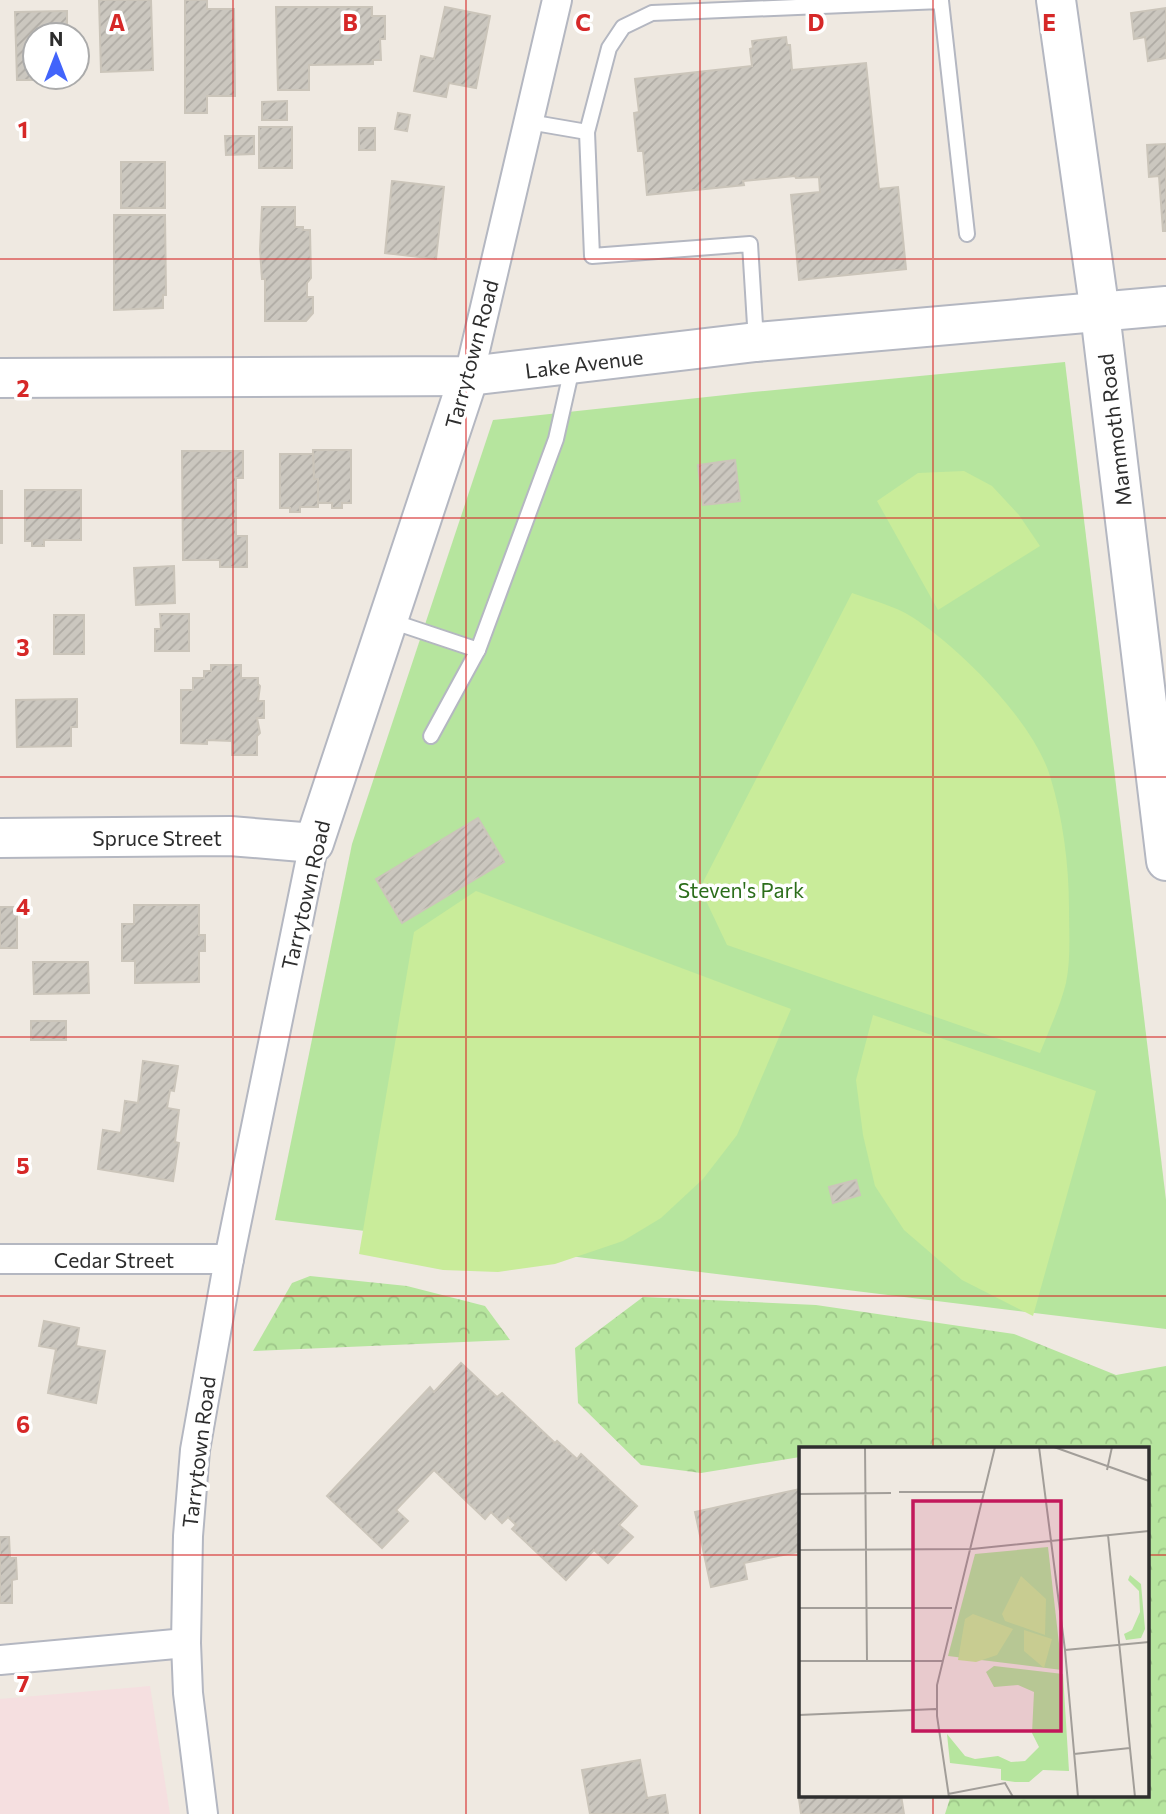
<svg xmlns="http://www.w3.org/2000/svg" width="1166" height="1814" font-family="Commissioner,sans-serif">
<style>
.medical{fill:#f5dfe0}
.forest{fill:url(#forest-crowns)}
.park{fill:#b6e59e}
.pitch{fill:#c9ec9a}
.building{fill:url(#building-hatch);stroke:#cbc5ba;stroke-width:2}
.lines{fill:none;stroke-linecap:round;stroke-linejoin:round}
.lane-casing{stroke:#b4b7c1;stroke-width:18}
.street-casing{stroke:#b4b7c1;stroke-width:32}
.secondary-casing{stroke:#b4b7c1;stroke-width:42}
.lane{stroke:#fff;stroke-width:14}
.street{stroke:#fff;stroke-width:28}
.secondary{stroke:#fff;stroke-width:38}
.grid{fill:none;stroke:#d62828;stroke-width:2;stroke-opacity:0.55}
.labels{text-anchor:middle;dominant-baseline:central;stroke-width:7;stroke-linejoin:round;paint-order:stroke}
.street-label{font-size:21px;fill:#2e2e2e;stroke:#fff}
.park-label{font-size:21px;fill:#2c6e1b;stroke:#fff}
.inset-road{fill:none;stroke:#a29e99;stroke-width:2}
.view{fill:#c2185b;fill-opacity:0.15;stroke:#c2185b;stroke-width:3.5}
.inset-edge{fill:none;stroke:#2e2e2e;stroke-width:3.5}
.grid-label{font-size:23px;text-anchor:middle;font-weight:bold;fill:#d62828;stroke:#fff;stroke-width:7;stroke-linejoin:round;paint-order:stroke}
</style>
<defs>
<pattern id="forest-crowns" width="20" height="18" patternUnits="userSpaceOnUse" patternTransform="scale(1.75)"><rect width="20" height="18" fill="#b6e59e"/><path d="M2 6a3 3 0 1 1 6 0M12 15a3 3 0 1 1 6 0" fill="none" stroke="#9dc588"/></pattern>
<pattern id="building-hatch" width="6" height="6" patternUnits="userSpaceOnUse" patternTransform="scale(1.75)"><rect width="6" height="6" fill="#cbc7bf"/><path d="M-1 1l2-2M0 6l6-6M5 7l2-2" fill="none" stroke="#afaba4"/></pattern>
</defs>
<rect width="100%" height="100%" fill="#efe9e1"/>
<polygon class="medical" points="150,1686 170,1814 0,1814 0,1699"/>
<g class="forest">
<polygon points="310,1276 407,1286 485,1306 510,1340 253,1351 292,1283"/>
<polygon points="643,1297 816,1305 1014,1334 1116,1375 1166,1366 1166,1814 945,1814 951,1795 1147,1795 1147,1448 800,1448 800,1457 701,1473 641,1465 578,1403 575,1348"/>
</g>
<polygon class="park" points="1065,362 1166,1200 1166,1329 275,1220 352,844 493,420 753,392"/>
<g class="pitch">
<polygon points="964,471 992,486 1019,515 1040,546 938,610 877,501 918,473"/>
<path d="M852,593c19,7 43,13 60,24 48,31 121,104 138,159 13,42 19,89 19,132 0,24 2,51 -3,75 -6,24 -17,47 -26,70l-313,-108 -27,-57z"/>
<polygon points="476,891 791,1009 737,1135 703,1179 661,1218 623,1241 555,1264 498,1272 443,1270 359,1254 414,932"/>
<polygon points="873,1015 1096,1091 1033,1316 962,1280 904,1230 875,1186 863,1135 856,1080"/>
</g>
<g class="building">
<polygon points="99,0 151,0 153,70 101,72"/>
<polygon points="185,0 207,0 207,9 234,9 235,96 207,96 207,113 185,113"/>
<polygon points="276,7 372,7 372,16 385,16 385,39 380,39 381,60 373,60 373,64 309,65 309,90 278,90"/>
<polygon points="445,7 490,16 476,88 449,83 446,97 414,91 421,56 434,59"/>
<polygon points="1166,8 1166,58 1148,61 1145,37 1134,39 1131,13"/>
<polygon points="67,11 67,35 35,35 35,77 68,77 68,80 17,80 15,12"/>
<polygon points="786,37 787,45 790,45 792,70 866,63 879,189 898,187 906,269 799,280 791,195 820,192 819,177 796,178 795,176 743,181 744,185 647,195 643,151 638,151 634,113 639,112 635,79 752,66 750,49 753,48 752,41"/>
<polygon points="287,101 287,120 262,120 262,102"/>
<polygon points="398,113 410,115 407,131 395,129"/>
<rect x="259" y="127" width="33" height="41"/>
<rect x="359" y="128" width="16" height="22"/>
<polygon points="225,136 254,136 254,154 226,155"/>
<polygon points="1166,144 1166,231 1163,231 1159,176 1149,177 1147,145"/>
<rect x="121" y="162" width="44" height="46"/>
<polygon points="392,181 444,187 436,259 385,253"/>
<polygon points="262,207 295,207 295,227 303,227 303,230 310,230 311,278 307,283 307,297 313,297 313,313 306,321 265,321 265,279 262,279 260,250"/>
<polygon points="114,215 165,215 166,295 163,295 163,308 114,310"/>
<polygon points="313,450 351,450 351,503 342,503 342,508 332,508 332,503 318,503 318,479 314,479"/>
<polygon points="182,451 243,451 243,478 236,478 236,536 247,536 247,567 220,567 220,560 183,560"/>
<polygon points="280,454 313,454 314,479 318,479 318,507 300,507 300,512 290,512 290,508 280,508"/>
<polygon points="735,460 740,501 703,505 698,465"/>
<polygon points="25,490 81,490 81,540 44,540 44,546 32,546 32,541 25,541"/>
<rect x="0" y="491" width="2" height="52"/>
<polygon points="174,566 175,603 136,605 134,568"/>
<polygon points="160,614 189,614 189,651 155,651 155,629 161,629"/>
<rect x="54" y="615" width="30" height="39"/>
<polygon points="211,665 241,665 241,678 258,678 258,684 260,686 258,701 264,701 264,718 257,718 260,733 257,736 257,755 232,755 232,741 207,740 207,744 181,743 181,690 193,690 193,678 204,678 204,671 211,671"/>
<polygon points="77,699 77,727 71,727 71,746 17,747 16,700"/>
<polygon points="478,818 504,862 402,923 376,879"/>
<polygon points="134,905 199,905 199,935 205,935 205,951 199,951 199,982 135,983 135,961 122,961 122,924 134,924"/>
<rect x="0" y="907" width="17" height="41"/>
<polygon points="33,962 88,962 89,993 34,994"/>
<rect x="31" y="1021" width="35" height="19"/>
<polygon points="143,1061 178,1066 174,1091 170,1090 167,1108 179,1110 175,1142 179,1143 173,1181 98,1169 103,1130 121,1133 125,1101 138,1103"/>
<polygon points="856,1180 860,1195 833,1203 829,1187"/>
<polygon points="44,1321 79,1328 76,1346 105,1351 96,1403 48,1393 56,1349 39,1346"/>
<polygon points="461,1363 497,1397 502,1393 555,1443 557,1441 577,1459 581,1454 637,1506 619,1525 633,1537 608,1563 594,1550 566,1580 512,1529 516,1525 508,1517 502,1523 491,1512 485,1519 434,1470 396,1510 408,1521 382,1548 327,1496 430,1387 434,1392"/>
<polygon points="800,1489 800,1563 798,1552 744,1563 747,1579 711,1587 695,1512"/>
<polygon points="0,1537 9,1537 10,1558 16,1558 17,1579 12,1580 12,1603 0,1603"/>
<polygon points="640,1760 647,1798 665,1795 668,1814 590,1814 582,1770"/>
<polygon points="798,1791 800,1791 800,1795 901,1795 904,1814 801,1814"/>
</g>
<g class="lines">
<g class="lane-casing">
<g id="lane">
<polyline points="529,122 587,132"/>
<polyline points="756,341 750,244 592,256 587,132 609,48 623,27 652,13 941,1 967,234"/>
<polyline points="388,620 478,650 556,439 572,368"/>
<polyline points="431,736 478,650"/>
</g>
</g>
<g class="street-casing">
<g id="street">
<polyline points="469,376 557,0"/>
<polyline points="0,1259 229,1259"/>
<polyline points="0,1660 186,1643"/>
<polyline points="203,1814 188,1693 186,1643 188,1536 195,1450 229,1259 314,843"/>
</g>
</g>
<g class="secondary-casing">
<g id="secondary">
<polyline points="1056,0 1100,313 1166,861"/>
<polyline points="0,378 469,376 756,342 1166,306"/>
<polyline points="0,838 230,836 314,843 469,376"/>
</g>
</g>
<use href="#lane" class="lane"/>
<use href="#street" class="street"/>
<use href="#secondary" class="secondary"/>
</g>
<path class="grid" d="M233,0v1814M466,0v1814M700,0v1814M933,0v1448M0,259h1166M0,518h1166M0,777h1166M0,1037h1166M0,1296h1166M0,1555h800M1147,1555h19M933,1795v19"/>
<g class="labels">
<g class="street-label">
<text transform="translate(471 354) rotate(-75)">Tarrytown Road</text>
<text transform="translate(584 363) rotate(-7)">Lake Avenue</text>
<text transform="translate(1114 430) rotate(-97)">Mammoth Road</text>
<text x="157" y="837">Spruce Street</text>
<text transform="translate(305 895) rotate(-77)">Tarrytown Road</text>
<text x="114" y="1259">Cedar Street</text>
<text transform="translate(198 1452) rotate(-83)">Tarrytown Road</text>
</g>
<g class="park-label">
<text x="741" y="889">Steven's Park</text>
</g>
</g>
<g transform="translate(799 1447)">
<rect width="350" height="350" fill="#efe9e1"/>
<path d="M331,128l11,9 4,45 -4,9 -15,2 -2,-6 8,-4 8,-18 -1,-21 -11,-11zM195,219l69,8 6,97 -26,-1 -14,12h-14l-14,-2v-11l-51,-6 -3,-29 18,22 10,3 23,-3 13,6 14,-1 14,-14 -7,-14 2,-41 -16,-7 -24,2 -8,-15z" fill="#b6e59e"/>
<path d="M249,100l14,123 -114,-14 27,-102z" fill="#b6e59e"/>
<path d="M222,129l25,23 -1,36 -40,-14 -3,-7zM174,167l40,15 -16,26 -21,7 -18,-2 7,-41zM225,183l28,9 -8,29 -20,-17z" fill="#c9ec9a"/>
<path class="inset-road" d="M66,0l2,214M240,0l26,203 13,147M255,0l95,34M308,23l5,-23M100,45h86M0,47l92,-1M309,88l27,262M0,103l173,-1 177,-18M0,161h153M266,203l84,-8M0,214h143M0,268l137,-6M275,307l56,-6M149,347l57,-11 8,14M150,350l-12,-81v-31l58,-238"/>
<path class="view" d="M114,54h148v230h-148z"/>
<rect width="350" height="350" class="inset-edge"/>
</g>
<g class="grid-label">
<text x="117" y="31">A</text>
<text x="350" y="31">B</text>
<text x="583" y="31">C</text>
<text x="816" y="31">D</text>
<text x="1049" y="31">E</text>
<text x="23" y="138">1</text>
<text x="23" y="397">2</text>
<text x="23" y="656">3</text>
<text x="23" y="915">4</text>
<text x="23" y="1174">5</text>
<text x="23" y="1433">6</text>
<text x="23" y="1692">7</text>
</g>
<g transform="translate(56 56)"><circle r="33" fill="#ffffff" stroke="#ababab" stroke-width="2"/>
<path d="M0-5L12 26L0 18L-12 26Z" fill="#4264fb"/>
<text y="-10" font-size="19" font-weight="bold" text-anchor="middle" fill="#2e2e2e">N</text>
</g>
</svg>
